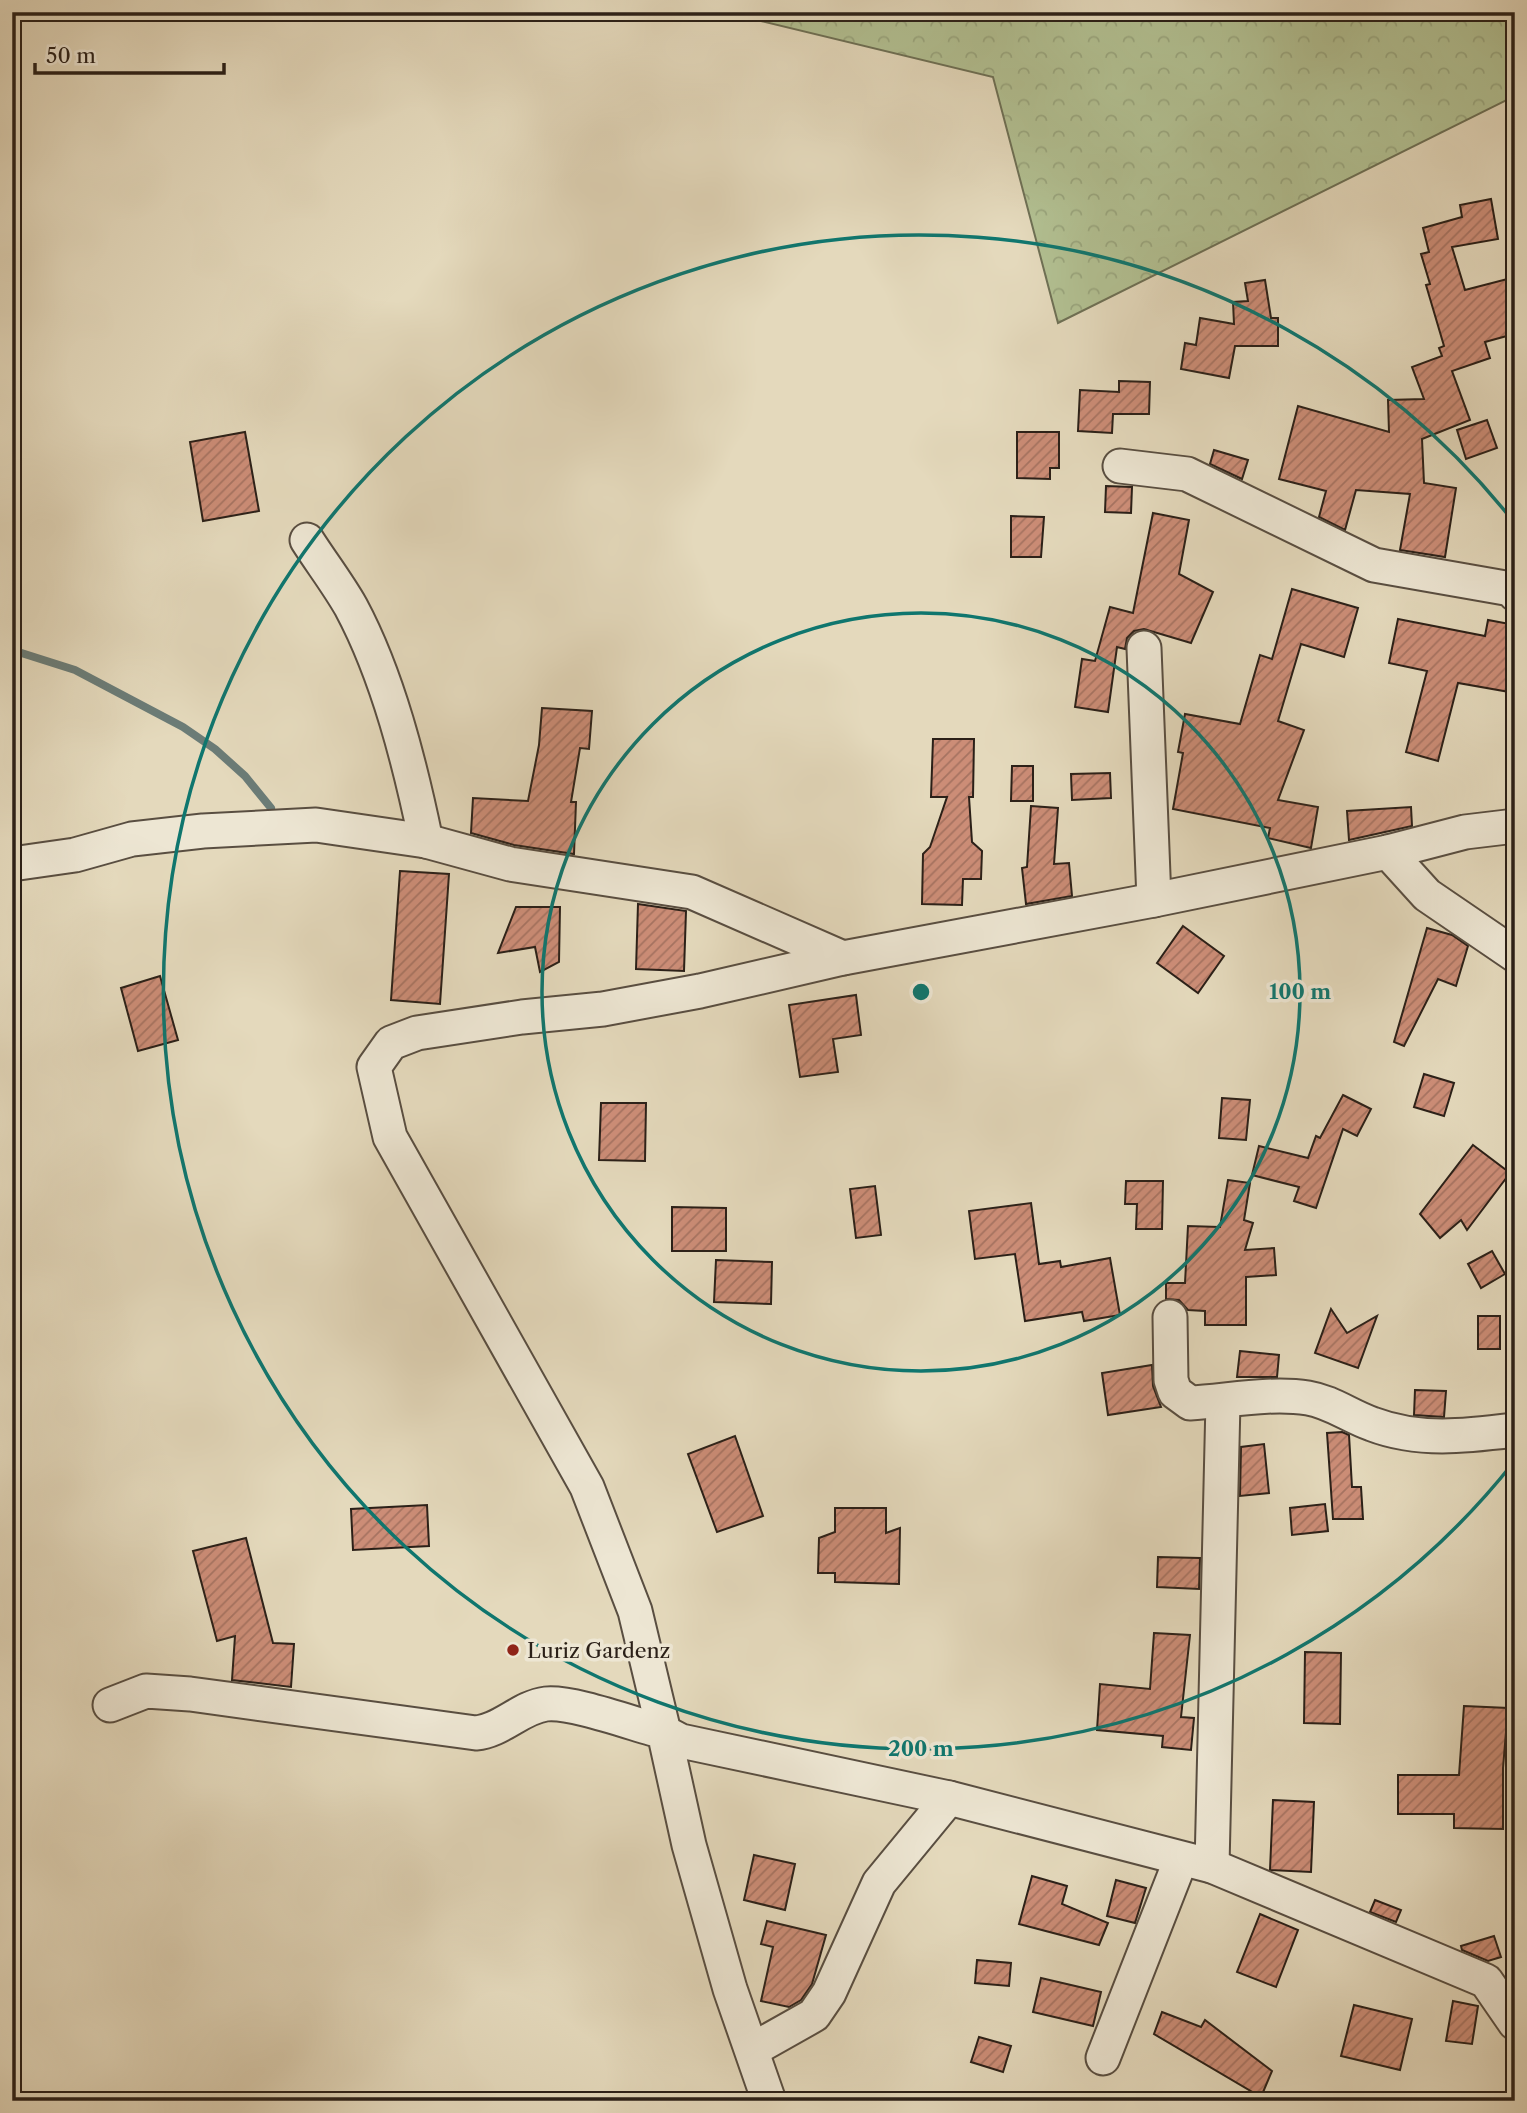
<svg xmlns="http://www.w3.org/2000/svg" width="1527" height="2113" font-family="'Libre Caslon Text',serif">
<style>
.forest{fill:url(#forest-crowns);stroke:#6e7055;stroke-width:2}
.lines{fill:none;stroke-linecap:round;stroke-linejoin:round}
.stream{stroke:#6b7c77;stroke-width:8}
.building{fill:url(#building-hatch);stroke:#2b2018;stroke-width:2}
.minor-casing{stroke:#594e41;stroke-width:37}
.minor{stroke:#ede6d3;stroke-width:33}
.ring{fill:none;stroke:#0f766e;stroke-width:3.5}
.poi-dot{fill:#8f2418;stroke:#ede6d3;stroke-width:2.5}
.labels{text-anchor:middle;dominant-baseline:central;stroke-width:7;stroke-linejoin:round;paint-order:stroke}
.poi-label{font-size:21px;fill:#2b2018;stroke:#ede6d3;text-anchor:start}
.centre{fill:#0f766e;stroke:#ede6d3;stroke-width:3.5}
.ring-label{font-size:21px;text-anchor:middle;font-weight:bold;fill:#0f766e;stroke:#ede6d3;stroke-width:7;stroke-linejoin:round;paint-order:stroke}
</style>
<defs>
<pattern id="forest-crowns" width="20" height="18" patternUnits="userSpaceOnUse" patternTransform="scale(1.75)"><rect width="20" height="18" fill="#b2c092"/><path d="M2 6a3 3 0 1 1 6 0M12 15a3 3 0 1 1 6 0" fill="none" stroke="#99a57d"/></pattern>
<pattern id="building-hatch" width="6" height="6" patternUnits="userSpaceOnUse" patternTransform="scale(1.75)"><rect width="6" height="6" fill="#cc8d77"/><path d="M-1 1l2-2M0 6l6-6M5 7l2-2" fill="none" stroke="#a67361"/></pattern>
</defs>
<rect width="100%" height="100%" fill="#e4d9bc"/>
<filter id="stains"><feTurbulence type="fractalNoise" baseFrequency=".00286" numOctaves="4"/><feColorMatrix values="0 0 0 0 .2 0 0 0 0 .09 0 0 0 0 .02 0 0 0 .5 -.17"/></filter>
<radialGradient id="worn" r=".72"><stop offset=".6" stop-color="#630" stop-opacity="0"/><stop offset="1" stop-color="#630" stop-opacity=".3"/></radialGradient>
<polygon class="forest" points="724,12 1515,12 1515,96 1058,323 993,77"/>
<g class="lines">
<polyline class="stream" points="12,650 75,670 183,727 215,749 245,776 271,808"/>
</g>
<g class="building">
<polygon points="1491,199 1498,239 1452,247 1465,290 1515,277 1515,307 1507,309 1514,334 1485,342 1490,358 1452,371 1470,420 1422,439 1424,483 1456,488 1445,557 1400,550 1410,494 1356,490 1345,530 1319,517 1326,491 1279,479 1298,406 1389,432 1388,400 1424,399 1412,367 1442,356 1439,348 1444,346 1426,285 1430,284 1421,254 1429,252 1423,228 1462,217 1460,205"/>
<polygon points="1265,280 1271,318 1278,318 1278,346 1235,346 1229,378 1181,369 1185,343 1196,345 1200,318 1234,324 1233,302 1248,301 1245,283"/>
<polygon points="1119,381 1150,382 1149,414 1113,414 1112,433 1078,431 1080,390 1119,392"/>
<polygon points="1487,420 1497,448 1466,459 1457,430"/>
<polygon points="245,432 259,511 203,521 190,442"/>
<polygon points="1017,432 1059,432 1059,468 1050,468 1050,479 1017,478"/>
<polygon points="1214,450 1248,460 1242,479 1210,464"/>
<polygon points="1106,486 1132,487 1131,513 1105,512"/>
<polygon points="1153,513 1189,520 1179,574 1213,592 1191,643 1144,629 1134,631 1127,638 1125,649 1117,647 1108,712 1075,707 1082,659 1095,661 1110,607 1133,613"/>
<polygon points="1011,516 1044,517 1041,557 1011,557"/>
<polygon points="1292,589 1358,608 1344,657 1301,644 1278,721 1304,730 1278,800 1318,807 1311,848 1268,838 1270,828 1173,809 1183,753 1178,752 1185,714 1240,724 1260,655 1272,659"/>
<polygon points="1398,619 1485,636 1488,620 1515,625 1515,693 1458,683 1438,761 1406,752 1427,671 1389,663"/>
<polygon points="542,708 592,711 589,749 580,748 571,802 576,802 574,854 514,845 471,833 473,798 528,801 539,745"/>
<polygon points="933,739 974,739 973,797 969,797 972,842 982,851 981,879 963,879 962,905 922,904 923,854 930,847 947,797 931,797"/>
<polygon points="1012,766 1033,766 1033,801 1011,801"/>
<polygon points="1110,773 1111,798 1072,800 1071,774"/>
<polygon points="1031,806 1058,808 1054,864 1069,863 1072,896 1026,904 1022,868 1027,867"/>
<polygon points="1411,807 1412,826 1349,840 1347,811"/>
<polygon points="400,871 449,874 440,1004 391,1000"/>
<polygon points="638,904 686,911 684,971 636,969"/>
<polygon points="516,907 560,907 559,962 540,972 535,947 498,953"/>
<polygon points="1183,926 1224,956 1198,993 1157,963"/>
<polygon points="1427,928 1452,935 1468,946 1456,986 1438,979 1404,1046 1394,1042"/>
<polygon points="160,976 178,1040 138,1051 121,988"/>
<polygon points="856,995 861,1035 833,1039 838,1072 800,1077 789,1005"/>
<polygon points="1424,1074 1454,1083 1444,1116 1414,1107"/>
<polygon points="1343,1095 1371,1109 1357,1136 1343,1129 1316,1208 1294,1201 1299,1187 1252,1175 1259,1146 1308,1158 1316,1136 1320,1138"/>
<polygon points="1222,1098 1250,1100 1246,1140 1219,1138"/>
<polygon points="601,1103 646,1103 645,1161 599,1160"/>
<polygon points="1473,1145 1510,1173 1467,1230 1461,1220 1440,1238 1420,1214"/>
<polygon points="1228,1180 1250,1183 1244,1220 1253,1223 1245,1250 1274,1248 1276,1275 1246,1277 1246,1325 1205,1325 1205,1311 1188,1310 1179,1300 1166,1299 1166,1283 1185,1283 1188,1226 1220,1227"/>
<polygon points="1126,1181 1163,1181 1162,1229 1136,1229 1137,1204 1125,1204"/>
<polygon points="875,1186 881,1235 856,1238 850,1189"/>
<polygon points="1031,1203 1039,1264 1060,1261 1061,1267 1110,1258 1120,1315 1084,1321 1082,1312 1025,1321 1015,1254 975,1259 969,1211"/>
<polygon points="672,1207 726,1208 726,1251 672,1251"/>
<polygon points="1492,1251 1505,1274 1481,1288 1468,1264"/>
<polygon points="716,1260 772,1262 771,1304 714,1302"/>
<polygon points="1331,1309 1347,1333 1377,1316 1358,1368 1315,1353"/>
<rect x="1478" y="1316" width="22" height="33"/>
<polygon points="1240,1351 1279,1355 1277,1377 1237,1377"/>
<polygon points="1152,1365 1153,1386 1161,1407 1108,1415 1102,1373"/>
<polygon points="1415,1390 1446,1391 1444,1417 1414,1415"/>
<polygon points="1342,1432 1349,1435 1352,1487 1361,1487 1363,1519 1333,1519 1327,1433"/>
<polygon points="735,1436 763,1516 717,1532 688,1454"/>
<polygon points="1264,1444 1269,1493 1240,1496 1241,1447"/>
<polygon points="1325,1504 1328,1531 1292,1535 1290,1508"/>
<polygon points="427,1505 429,1546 353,1550 351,1509"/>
<polygon points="835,1508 886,1508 886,1533 900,1528 899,1584 835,1582 835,1573 818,1573 819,1538 835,1532"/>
<polygon points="246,1538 273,1643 294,1644 291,1687 232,1680 235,1636 217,1641 193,1551"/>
<polygon points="1158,1557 1200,1558 1199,1589 1157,1587"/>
<polygon points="1154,1633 1190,1635 1181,1717 1194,1718 1191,1750 1162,1747 1163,1736 1097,1730 1100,1684 1150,1689"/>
<polygon points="1305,1652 1341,1653 1340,1724 1304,1723"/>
<polygon points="1464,1706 1508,1708 1503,1768 1503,1829 1454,1828 1454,1814 1398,1814 1398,1775 1459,1775"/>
<polygon points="1273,1800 1314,1802 1311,1872 1270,1870"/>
<polygon points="754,1855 795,1864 785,1910 744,1900"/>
<polygon points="1032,1876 1067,1886 1062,1904 1108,1923 1099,1945 1019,1924"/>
<polygon points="1116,1880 1146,1888 1135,1923 1107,1916"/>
<polygon points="1375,1900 1401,1910 1396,1922 1370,1912"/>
<polygon points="1260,1914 1298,1930 1276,1987 1237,1972"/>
<polygon points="767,1921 826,1935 812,1984 801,2000 789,2007 761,2001 773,1947 761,1944"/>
<polygon points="1494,1936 1501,1957 1488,1961 1462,1950 1461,1946"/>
<polygon points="977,1960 1011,1963 1009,1986 975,1983"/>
<polygon points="1041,1978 1101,1992 1093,2026 1033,2012"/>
<polygon points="1453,2001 1478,2006 1472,2044 1446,2041"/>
<polygon points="1354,2005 1412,2019 1400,2070 1341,2056"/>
<polygon points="1162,2012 1201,2027 1205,2020 1272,2071 1261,2097 1154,2034"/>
<polygon points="979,2037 1011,2046 1003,2072 971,2062"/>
</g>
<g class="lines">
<g class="minor-casing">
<g id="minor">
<polyline points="1120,466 1187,474 1374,565 1511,589 1515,594"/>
<path d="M307,540c14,22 31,44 44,67 37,69 59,157 75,234"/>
<polyline points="1144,648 1154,900"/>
<polyline points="1515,826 1465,832 1388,852 1154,900 843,958 700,991 603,1009 522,1017 417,1033 391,1043 374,1067 390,1137 587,1487 635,1611 664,1732 681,1741 949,1798 1212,1866 1486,1981 1515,2023"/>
<polyline points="1388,852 1427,895 1515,955"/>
<polyline points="12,864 75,855 132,839 203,831 316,825 426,841 510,864 692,892 843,958"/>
<path d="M1170,1317l1,63 4,12 15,11c37,-2 81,-11 118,-5 24,4 41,18 64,26 47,18 94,12 143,6"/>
<path d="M110,1705l36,-14 44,3 286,39c25,-2 45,-26 70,-29 26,-3 90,21 118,28l25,113 41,144 39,112"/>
<polyline points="1212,1866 1223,1402"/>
<polyline points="752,2050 814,2015 829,1993 879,1883 949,1798"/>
<polyline points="1103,2058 1181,1859"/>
</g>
</g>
<use href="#minor" class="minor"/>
</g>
<g class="ring">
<circle cx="921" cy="992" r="379"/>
<path d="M1513 1463A757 757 0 1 1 1513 521"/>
</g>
<circle class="poi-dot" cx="513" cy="1650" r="7"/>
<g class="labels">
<g class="poi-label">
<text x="527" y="1650">Luriz Gardenz</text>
</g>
</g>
<circle cx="921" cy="992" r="10" class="centre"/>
<g class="ring-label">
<text x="1300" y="999">100 m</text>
<text x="921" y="1756">200 m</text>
</g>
<rect width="1527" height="2113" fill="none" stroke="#e4d9bc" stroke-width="42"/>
<rect x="14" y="14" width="1499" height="2085" fill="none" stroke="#2b2018" stroke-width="3.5"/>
<rect x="21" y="21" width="1485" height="2071" fill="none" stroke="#2b2018" stroke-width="2"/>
<path d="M35 63v10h189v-10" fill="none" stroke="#2b2018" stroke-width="3.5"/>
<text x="46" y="63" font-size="21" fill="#2b2018" stroke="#ede6d3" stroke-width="5" paint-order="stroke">50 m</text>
<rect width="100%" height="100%" filter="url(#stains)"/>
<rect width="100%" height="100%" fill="url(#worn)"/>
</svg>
